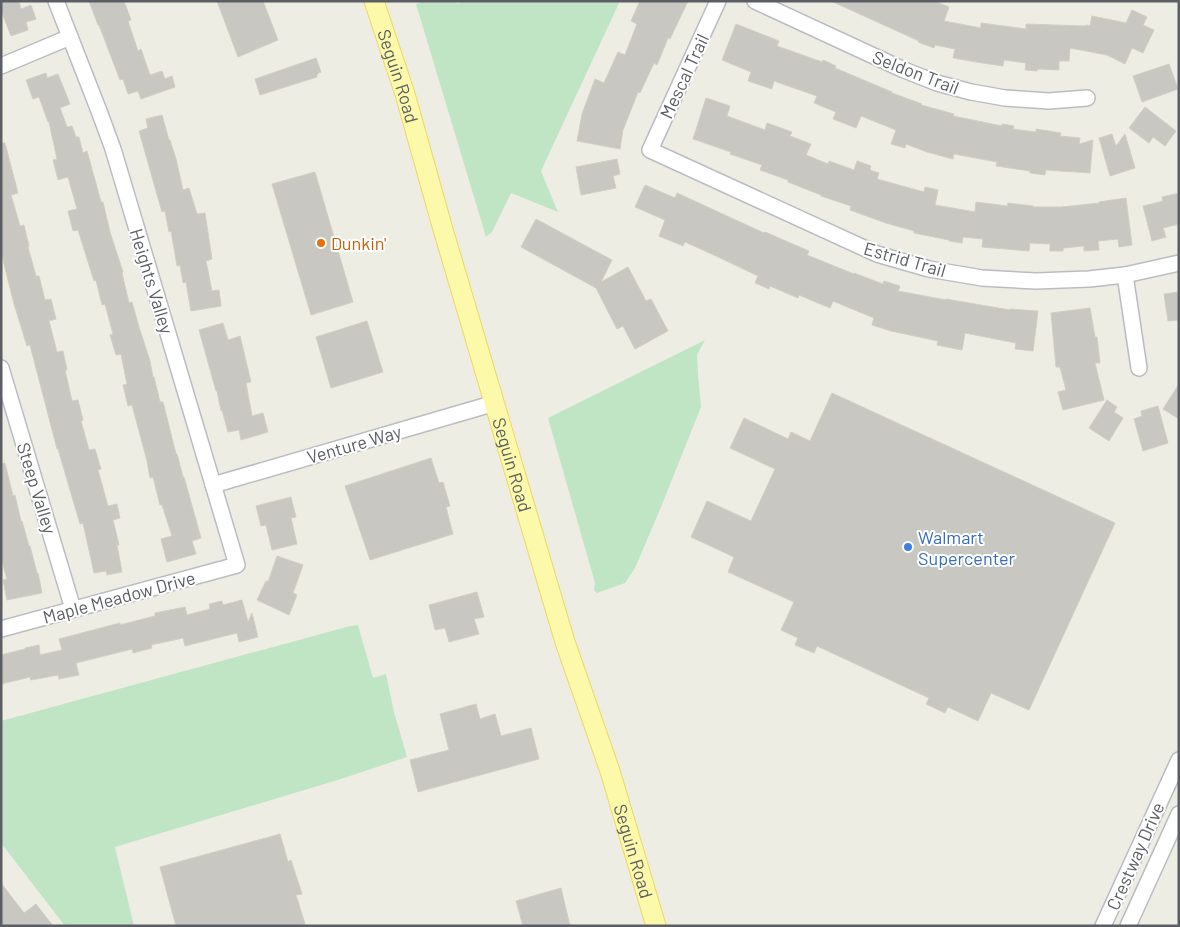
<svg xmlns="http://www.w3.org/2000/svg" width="1180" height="927" font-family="Barlow,sans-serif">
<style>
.grass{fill:#c0e5c5}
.building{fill:#c8c7c1;stroke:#d2cfc2}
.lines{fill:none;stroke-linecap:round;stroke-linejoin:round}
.minor-casing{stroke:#bbbcc2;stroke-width:18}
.major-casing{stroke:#edd85d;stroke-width:21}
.minor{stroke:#fff;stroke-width:15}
.major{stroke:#fcfaaa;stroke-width:19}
.food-dot{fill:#e8710a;stroke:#fff;stroke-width:2}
.shop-dot{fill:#3f7fe0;stroke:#fff;stroke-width:2}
.labels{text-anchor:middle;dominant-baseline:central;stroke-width:4;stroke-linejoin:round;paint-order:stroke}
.street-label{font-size:18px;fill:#5b5e64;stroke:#fff}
.food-label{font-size:18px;fill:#c56008;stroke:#fff;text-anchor:start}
.shop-label{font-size:18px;fill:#366cbe;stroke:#fff;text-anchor:start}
</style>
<rect width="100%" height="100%" fill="#eeede3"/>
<g class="grass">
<polygon points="425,1 456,1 457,4 464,1 620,1 541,171 558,212 511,193 492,232 486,237 416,4"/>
<polygon points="705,340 697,355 698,375 701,407 661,507 635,568 625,583 597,593 594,590 595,583 548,418"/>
<polygon points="358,625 373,678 386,674 394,712 407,757 341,779 115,847 134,926 65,926 1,843 1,721 350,626"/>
</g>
<g class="building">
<polygon points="1,1 19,1 21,9 31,5 36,19 26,22 28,30 11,36 1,10"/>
<polygon points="89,1 124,1 131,20 128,21 138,51 141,49 150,75 162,71 165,79 172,76 175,87 141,99 138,91 128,94 123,79 120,80 99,25 98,25"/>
<polygon points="217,1 263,1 278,40 238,57"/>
<polygon points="640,1 688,1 670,39 668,38 657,65 654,63 640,93 638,92 623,130 620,149 577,141 582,114 595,79 604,83 618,52 625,55 637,24 631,21"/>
<polygon points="831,1 934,1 949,7 944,21 981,28 981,23 1026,29 1026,24 1085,26 1086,25 1090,26 1092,16 1126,23 1132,10 1147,17 1143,25 1154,30 1143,53 1132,48 1125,64 1107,55 1070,48 1069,61 1059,61 1059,70 1038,69 1037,71 1025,70 1026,63 1004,60 1003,66 976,62 953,58 955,49 935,45 934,48 918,42 919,41"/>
<polygon points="736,24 779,41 777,46 822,62 823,60 836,66 835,68 892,92 892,93 922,104 921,105 954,114 953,116 1002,126 1002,124 1014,126 1013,129 1036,132 1036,129 1061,133 1060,136 1080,138 1079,144 1093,140 1090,173 1046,170 1045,175 1030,173 1030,171 996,166 997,162 954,154 953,159 927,152 906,144 905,148 891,144 896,130 861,116 856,128 833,119 836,112 814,103 817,96 774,81 772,89 748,81 751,72 722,60"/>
<polygon points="316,58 321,72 317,74 317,77 260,95 255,79"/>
<polygon points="1169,64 1178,89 1142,102 1133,76"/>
<polygon points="46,73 47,78 58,74 70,104 60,108 67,127 72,126 76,137 79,137 83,153 87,151 101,202 103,202 110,232 123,272 122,273 129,303 132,302 139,327 150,361 153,377 154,377 160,402 163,402 176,454 177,454 183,477 184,477 201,538 192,541 196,554 167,562 161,539 172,536 162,505 160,505 153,477 150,478 147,461 132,405 128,406 123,385 127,384 121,354 116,355 110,335 113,334 105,304 102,305 96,280 94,281 78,230 73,231 68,211 77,209 68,177 58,180 53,160 57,159 49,122 48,122 39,97 33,99 26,80"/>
<polygon points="706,98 730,106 727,116 765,130 767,123 792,132 790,136 811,144 806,155 828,164 829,161 854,170 857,161 871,166 870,170 879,173 877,179 924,192 925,187 938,190 935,205 975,212 976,202 1007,206 1008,203 1033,206 1033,207 1061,207 1100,203 1099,202 1126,198 1132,245 1119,247 1118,239 1098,241 1099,250 1084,251 1084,246 1063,248 1063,251 1050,251 1050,244 1030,243 1029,251 982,247 983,239 963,237 962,243 949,241 949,240 914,233 914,231 886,223 850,210 851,206 821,196 821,195 788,182 788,180 760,170 762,165 730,154 731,152 693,139"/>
<polygon points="1145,107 1176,131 1165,146 1153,137 1149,143 1129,128"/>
<polygon points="162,115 169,140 170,140 176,159 183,190 189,188 197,214 205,213 212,259 206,261 212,291 219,290 221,306 191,311 186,282 183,283 180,265 177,266 171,231 169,232 165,211 162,212 139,131 148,128 146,119"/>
<polygon points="1112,134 1116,146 1125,134 1135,168 1110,176 1099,138"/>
<polygon points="1,143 5,143 18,193 11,195 20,226 24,225 29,246 28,247 36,276 39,276 45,300 51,299 56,319 49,321 57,352 63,351 67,370 65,370 72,401 78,400 83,420 81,421 89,450 95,449 101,469 98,470 108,506 117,504 120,518 113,520 119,545 117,545 122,572 107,575 106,571 94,573 83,523 80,524 58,449 57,449 30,345 27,346 14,304 1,252"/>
<polygon points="617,159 620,174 613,176 616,188 581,195 576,167"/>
<polygon points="315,172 353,302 311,315 272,184"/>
<polygon points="645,185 675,198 677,193 764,233 765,232 809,251 807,255 854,274 854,273 883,284 884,281 900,286 898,291 946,300 946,299 1010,310 1010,309 1038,311 1033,351 1015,349 1016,343 965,333 962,350 937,345 938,341 891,331 872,325 874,318 833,301 830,308 799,295 798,298 770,286 769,289 755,283 758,276 714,255 685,242 683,246 659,236 665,220 635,207"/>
<polygon points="1179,193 1179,224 1163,228 1166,237 1152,241 1143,206 1163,201 1162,197"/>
<polygon points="536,219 612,260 601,282 628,267 646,301 651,299 668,331 635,349 623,326 617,329 596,288 521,247"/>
<polygon points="1179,292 1179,320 1168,321 1164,294"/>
<polygon points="1090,308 1095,337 1097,337 1100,363 1095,363 1104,400 1063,410 1058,392 1066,390 1060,367 1056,367 1051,313"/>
<polygon points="367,321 383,372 331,388 316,337"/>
<polygon points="223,323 228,340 240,336 251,382 246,383 252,416 263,413 268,432 241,440 239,430 228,432 222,410 221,411 217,391 216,391 199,330"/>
<polygon points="1179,384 1179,419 1163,409"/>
<polygon points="832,393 1115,523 1029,710 991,693 978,721 948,707 945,713 926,704 929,698 817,646 814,653 795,645 798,638 781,630 794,602 728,572 734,557 691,537 707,501 751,521 775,469 730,448 744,418 788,439 791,432 810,441"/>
<polygon points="1107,400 1117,407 1114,412 1123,418 1109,441 1089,428"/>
<polygon points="1158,406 1168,443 1143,451 1134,419 1142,416 1141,411"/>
<polygon points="431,458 439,483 443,482 450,506 446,507 453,534 370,560 345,486"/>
<polygon points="5,463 13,496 15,495 21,521 22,521 29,546 30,546 37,573 38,573 42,593 7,600 3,580 7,579 1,558 1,464"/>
<polygon points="291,497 296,517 291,518 297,544 272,550 266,525 261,526 256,506"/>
<polygon points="277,556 303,565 293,593 297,595 289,615 257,600 266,581 268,582"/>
<polygon points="477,592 484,617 474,619 479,634 449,642 445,628 435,630 429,605"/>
<polygon points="242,600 248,622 252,613 258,637 239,642 237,633 185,646 183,638 151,645 152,648 133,653 132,649 76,663 79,675 59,679 58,675 31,680 30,677 1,684 1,655 25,649 25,648 39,645 40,655 62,650 59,639 120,623 120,625 155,616 155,613 185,607 187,615 210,609 209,604 222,601 223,605"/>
<polygon points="476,704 480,719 495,714 501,736 531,728 539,759 418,792 410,760 449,750 440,714"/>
<polygon points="280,834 288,862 291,860 302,894 296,895 305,924 299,926 176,926 160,867"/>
<polygon points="1,883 24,913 36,904 53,926 1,926"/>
<polygon points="561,888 570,926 523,926 516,901"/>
</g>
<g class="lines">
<g class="minor-casing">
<g id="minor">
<polyline points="718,1 650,150 877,254 929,269 982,278 1036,281 1089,279 1125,275 1179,263"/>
<polyline points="755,1 904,70 937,83 971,92 1005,98 1049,101 1087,98"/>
<polyline points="1,66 70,37"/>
<polyline points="1125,275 1139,368"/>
<polyline points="1,368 73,609"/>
<polyline points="213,485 495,403"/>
<polyline points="1,629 237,565 113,149 99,111 56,1"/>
<polyline points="1103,926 1179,760"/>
<polyline points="1128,926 1179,814"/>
</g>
</g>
<g class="major-casing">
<g id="major">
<path id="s1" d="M374,1l31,93 37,132 123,416 45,129 46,155"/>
</g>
</g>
<use href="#minor" class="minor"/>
<use href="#major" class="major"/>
</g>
<circle class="food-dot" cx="321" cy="243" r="5"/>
<circle class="shop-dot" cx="908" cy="547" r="5"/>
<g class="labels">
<g class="street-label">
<text transform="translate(916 72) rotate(21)">Seldon Trail</text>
<text stroke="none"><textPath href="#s1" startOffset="79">Seguin Road</textPath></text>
<text transform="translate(684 76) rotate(-65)">Mescal Trail</text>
<text transform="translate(905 259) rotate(16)">Estrid Trail</text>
<text transform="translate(152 281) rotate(73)">Heights Valley</text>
<text transform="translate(354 444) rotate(-16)">Venture Way</text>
<text stroke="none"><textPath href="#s1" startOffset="484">Seguin Road</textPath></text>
<text transform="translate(37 488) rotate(73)">Steep Valley</text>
<text transform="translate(119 597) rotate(-15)">Maple Meadow Drive</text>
<text stroke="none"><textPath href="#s1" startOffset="889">Seguin Road</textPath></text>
<text transform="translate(1135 856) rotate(-66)">Crestway Drive</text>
</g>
<g class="food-label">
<text x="331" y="243">Dunkin'</text>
</g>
<g class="shop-label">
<text x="918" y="537">Walmart<tspan x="918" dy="21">Supercenter</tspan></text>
</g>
</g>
<rect width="1180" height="927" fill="none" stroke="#5b5e64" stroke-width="5"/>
</svg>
